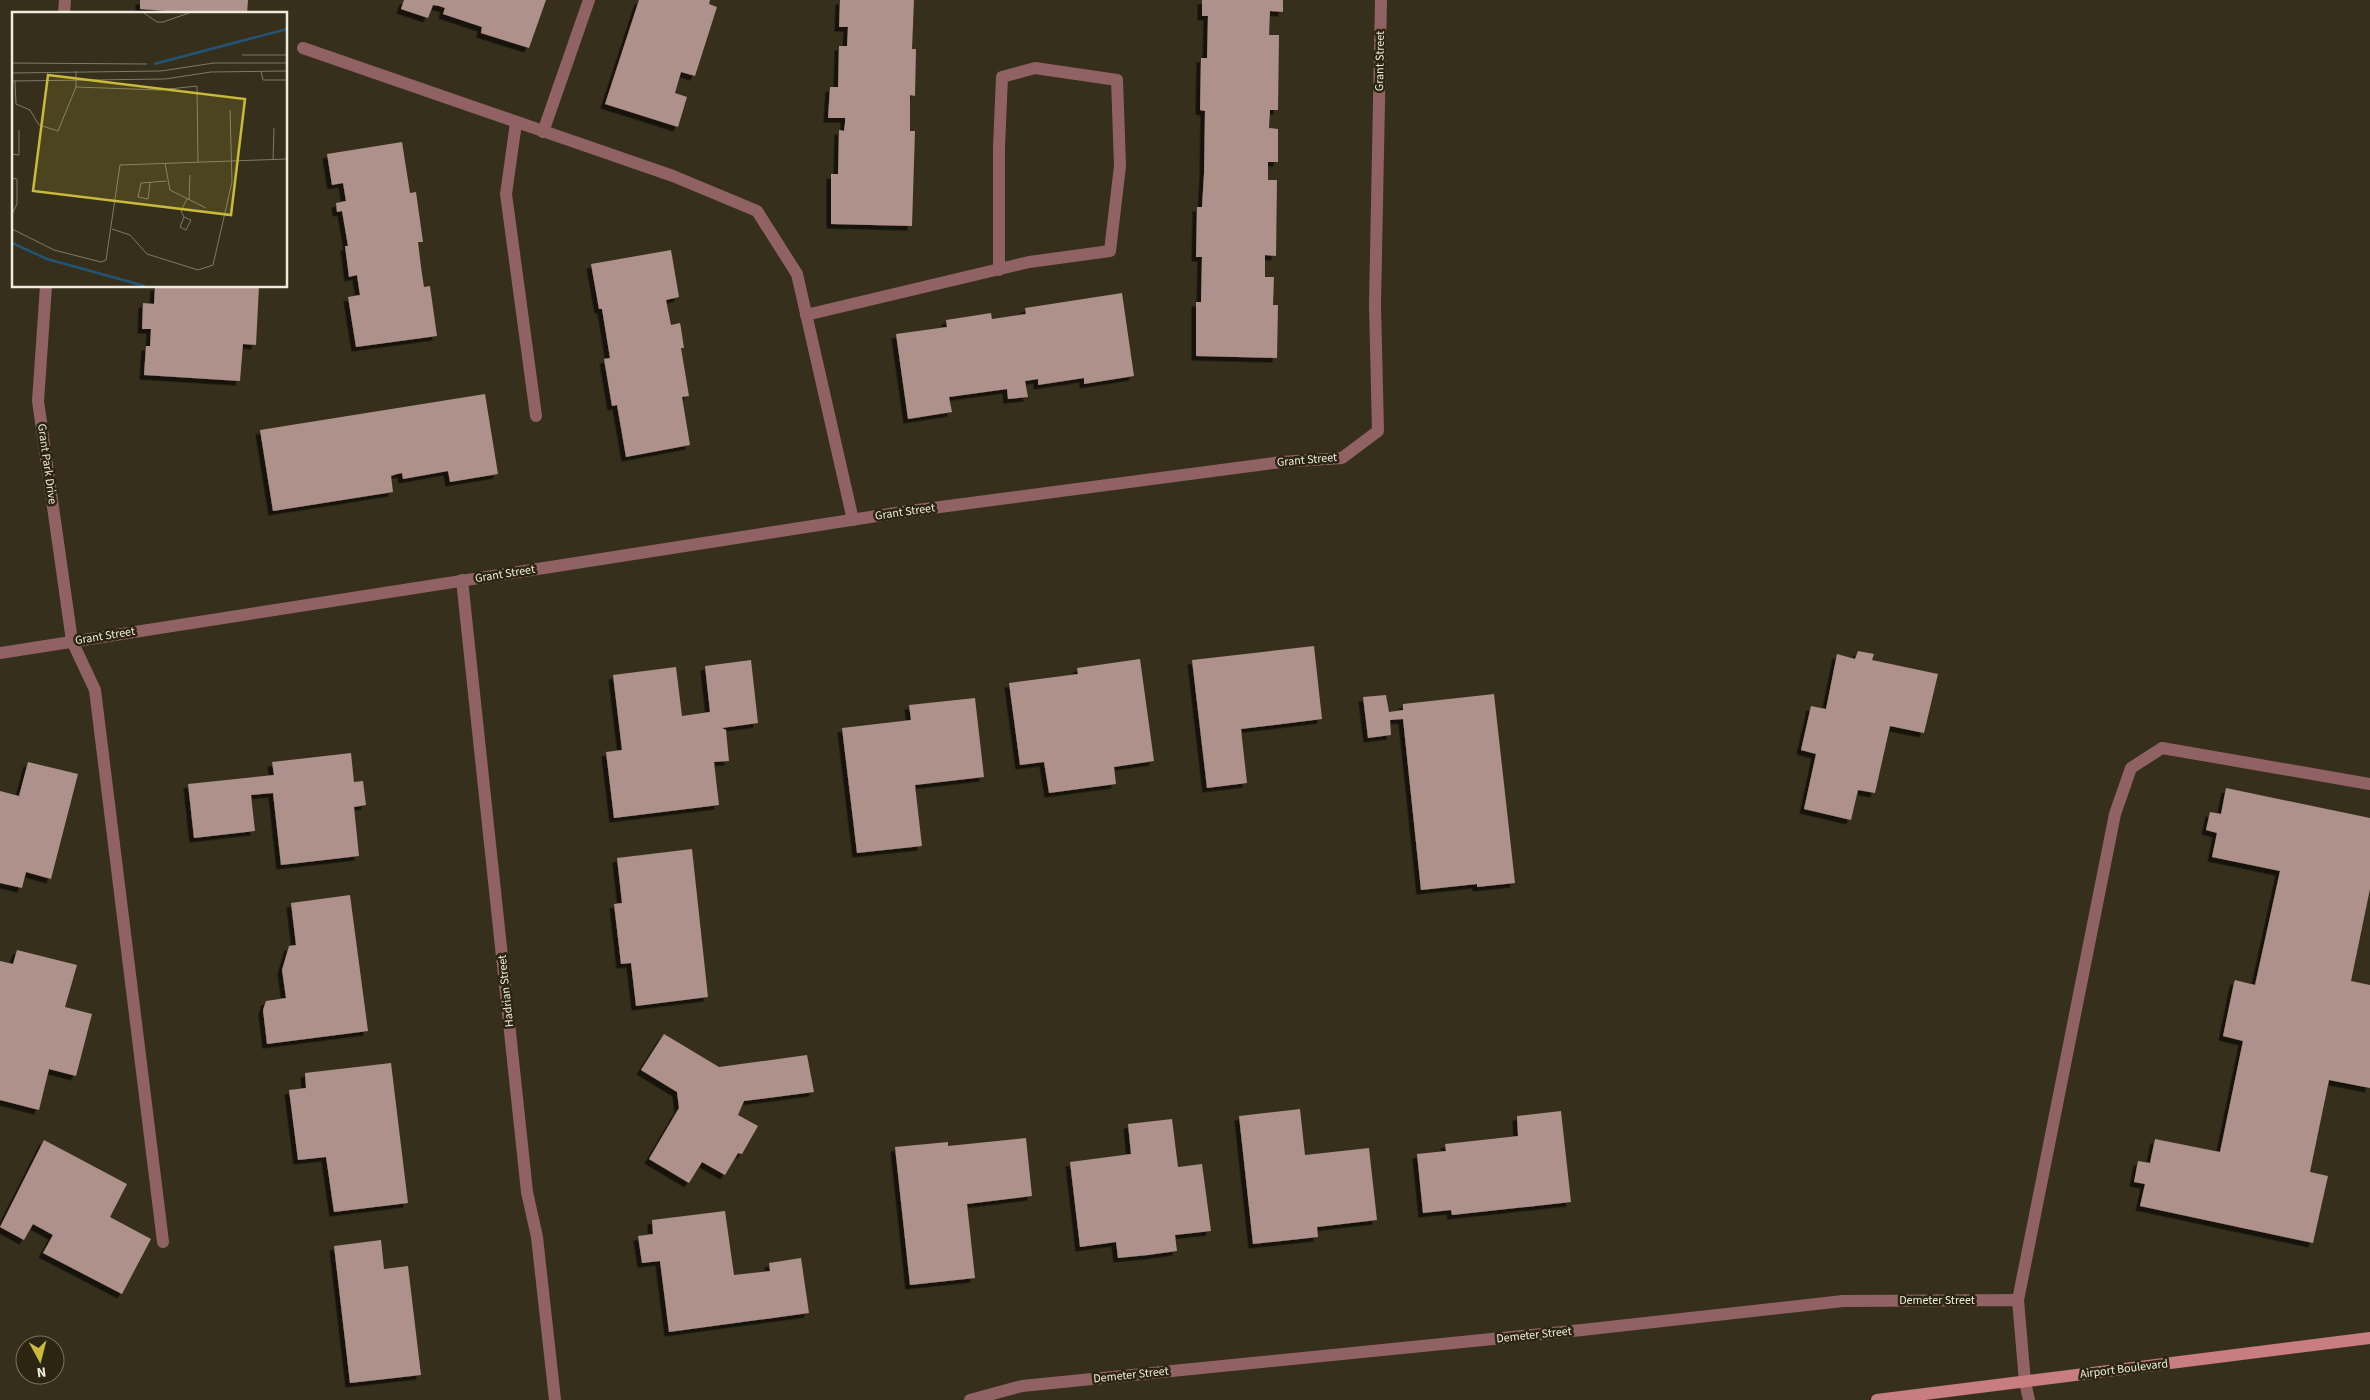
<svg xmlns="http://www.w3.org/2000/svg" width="2370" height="1400" font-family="'Source Sans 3',sans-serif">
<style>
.building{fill:#ad918a;filter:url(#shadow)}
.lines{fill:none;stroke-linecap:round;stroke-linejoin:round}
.lane{stroke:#916263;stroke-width:12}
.street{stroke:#916263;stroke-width:12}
.secondary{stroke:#c87d80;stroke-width:12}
.labels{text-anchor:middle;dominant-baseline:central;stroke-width:5;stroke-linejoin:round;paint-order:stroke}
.street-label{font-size:12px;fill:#efebdf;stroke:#2b2511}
.inset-river{fill:none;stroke:#225476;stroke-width:2.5}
.inset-road{fill:none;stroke:#7f7a69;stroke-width:1}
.view{fill:#caba39;fill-opacity:0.15;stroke:#caba39;stroke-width:2.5}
.inset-edge{fill:none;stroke:#efebdf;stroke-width:2.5}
</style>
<defs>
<filter id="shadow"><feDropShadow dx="-4.5" dy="4.5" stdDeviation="0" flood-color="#0009"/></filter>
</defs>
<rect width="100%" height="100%" fill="#352f1b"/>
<g class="building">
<polygon points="140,0 248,0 247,14 167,14 167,11 140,9"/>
<polygon points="404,0 546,0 529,48 481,33 482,27 443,14 445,8 439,6 433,5 428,18 401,9"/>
<polygon points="639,0 710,0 709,4 717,7 695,76 681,72 675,93 687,97 678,127 605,104"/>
<polygon points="840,0 914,0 912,49 916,49 915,96 910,95 910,131 915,131 912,226 831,224 831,174 838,174 839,130 844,131 845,123 845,118 828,118 830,87 838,87 839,46 847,46 848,27 839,27"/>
<polygon points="1202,0 1283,0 1283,12 1270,11 1269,35 1279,35 1278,110 1270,110 1269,128 1278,129 1278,162 1268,162 1268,180 1277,180 1276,256 1265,255 1265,277 1274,277 1273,305 1278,305 1277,358 1196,356 1196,302 1201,302 1202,257 1196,257 1197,207 1202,207 1204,174 1205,111 1200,110 1201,58 1207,58 1208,16 1202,16"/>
<polygon points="402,142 410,193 416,192 423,242 418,242 421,267 424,287 430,286 437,336 356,347 348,297 360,295 359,289 357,275 349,277 345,246 348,246 342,211 337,212 336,203 346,201 343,183 332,185 327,154"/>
<polygon points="671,250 679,297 666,300 671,325 680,323 681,328 684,348 681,348 689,396 682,397 690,445 626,457 617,405 612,406 604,359 610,358 602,309 599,309 591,264"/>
<polygon points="155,286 259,286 256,345 243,344 240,381 144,375 146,346 150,346 151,329 142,329 143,303 154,304"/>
<polygon points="1122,293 1134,376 1084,384 1084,378 1038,385 1038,379 1025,381 1028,397 1008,399 1007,389 949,397 952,412 908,419 896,334 947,327 946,320 991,313 992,319 1026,314 1025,308"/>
<polygon points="485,394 498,474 450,482 448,471 403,479 402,473 397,474 391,476 393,492 273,511 260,430"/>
<polygon points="1314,646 1322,719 1241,729 1247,783 1207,788 1192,660"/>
<polygon points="1858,651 1874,654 1872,660 1938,674 1924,733 1890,726 1875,793 1858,790 1851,820 1804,809 1816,754 1801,750 1811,706 1826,709 1837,654 1855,659"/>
<polygon points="1140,659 1154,761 1114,767 1116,784 1049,793 1044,762 1020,765 1009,683 1078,674 1077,668"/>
<polygon points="751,660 758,723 722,728 726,730 729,761 714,762 719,805 614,818 606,752 622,750 613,675 676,667 682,716 710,712 705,666"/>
<polygon points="1494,694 1515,883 1477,887 1477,884 1421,890 1403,719 1390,720 1391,735 1368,738 1363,697 1386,695 1389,712 1403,710 1403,704"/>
<polygon points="975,698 984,777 915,785 922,846 857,853 842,728 911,720 909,705"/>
<polygon points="351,753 354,782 363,781 366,805 354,807 359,856 281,865 273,793 251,795 255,831 194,838 188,784 274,775 272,762"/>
<polygon points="28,762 78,774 51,879 26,872 22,888 0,883 0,791 19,796"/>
<polygon points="2226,788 2370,818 2370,889 2351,981 2370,985 2370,1088 2329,1080 2310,1172 2328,1176 2313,1243 2140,1206 2145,1184 2134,1182 2138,1161 2150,1163 2155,1139 2220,1152 2243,1041 2223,1036 2234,983 2235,980 2255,985 2280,871 2212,857 2217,833 2206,830 2210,812 2221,814"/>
<polygon points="692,849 708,997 636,1006 631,963 621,964 614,904 622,903 617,858"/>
<polygon points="350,895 368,1031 267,1044 263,1010 266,1001 286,998 282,970 289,946 296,945 291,903"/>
<polygon points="17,950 77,965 65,1007 92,1014 76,1076 49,1069 39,1110 0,1100 0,961 13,964"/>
<polygon points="664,1034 719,1067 807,1055 814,1092 744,1101 738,1115 758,1126 742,1154 738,1153 725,1175 702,1162 689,1183 649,1159 679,1108 677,1092 641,1070"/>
<polygon points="391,1063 408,1203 334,1212 326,1157 298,1160 289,1090 306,1088 305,1073"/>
<polygon points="1300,1109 1305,1155 1369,1148 1377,1220 1317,1227 1318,1237 1253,1244 1239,1116"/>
<polygon points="1561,1111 1571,1202 1452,1215 1451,1210 1423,1213 1417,1154 1446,1151 1445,1144 1518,1136 1517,1116"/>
<polygon points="1172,1119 1178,1167 1202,1164 1211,1231 1175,1235 1177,1251 1148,1255 1118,1258 1116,1242 1080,1247 1070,1162 1131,1154 1128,1124"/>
<polygon points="1026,1138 1032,1196 967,1204 975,1278 910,1285 895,1147 948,1142 948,1146"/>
<polygon points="44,1140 127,1184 110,1217 151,1239 122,1294 43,1253 53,1235 33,1224 24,1240 0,1227"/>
<polygon points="725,1211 734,1275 770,1271 769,1263 801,1258 809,1313 669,1332 660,1261 642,1263 638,1236 653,1234 652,1220"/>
<polygon points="381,1240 384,1269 408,1266 421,1375 350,1383 334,1246"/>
</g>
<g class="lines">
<g class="lane">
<polyline points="303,48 673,176 757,211 797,274 853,520"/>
<polyline points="516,123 506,194 536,416"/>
<polyline points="543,132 589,0"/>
<polyline points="806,315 1029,262 1110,251 1120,166 1117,80 1035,68 1002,77 999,147 999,270"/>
<polyline points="72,641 95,690 163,1242"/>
<polyline points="2018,1300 2115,814 2131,768 2162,748 2370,784"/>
<polyline points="1843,1301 2018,1300 2025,1382"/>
</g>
<g class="street">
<polyline points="64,14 65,0"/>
<polyline points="46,286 38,401 72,641"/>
<polyline points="462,580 527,1192 537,1237 555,1400"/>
<polyline points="0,653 902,512 1281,462 1342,458 1378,431 1375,305 1381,0"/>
<polyline points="2025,1382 2029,1400"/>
<polyline points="970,1400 1022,1386 1582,1330 1843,1301"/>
</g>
<polyline class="secondary" points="1877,1400 2370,1338"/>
</g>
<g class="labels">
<g class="street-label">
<text transform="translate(1380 61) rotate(-89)">Grant Street</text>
<text transform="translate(1307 460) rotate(-5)">Grant Street</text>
<text transform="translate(47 464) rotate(82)">Grant Park Drive</text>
<text transform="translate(905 512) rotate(-8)">Grant Street</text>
<text transform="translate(505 574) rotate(-9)">Grant Street</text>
<text transform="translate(105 636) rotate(-9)">Grant Street</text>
<text transform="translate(506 991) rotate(-96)">Hadrian Street</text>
<text x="1937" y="1300">Demeter Street</text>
<text transform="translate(1534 1335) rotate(-6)">Demeter Street</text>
<text transform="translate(2124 1369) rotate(-7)">Airport Boulevard</text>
<text transform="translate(1131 1375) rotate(-6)">Demeter Street</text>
</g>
</g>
<g transform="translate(12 12)">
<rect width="275" height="275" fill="#352f1b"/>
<path class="inset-river" d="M142,52l133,-35M0,231l35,16 98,27"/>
<path class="inset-road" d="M132,1l13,9h6l26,-9M230,43h45M0,51l135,1M64,59v16l84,3 37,-4 1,76M249,59l2,9h24M0,61l149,-2 53,-8h73M0,69l153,-2 46,-7 76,-1M3,69l1,23 14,6 9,15 19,6 18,-44M0,142l7,1v-25M261,148l1,-32M153,151l5,27 36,18M0,166l5,1v25l-5,10M138,171l-2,16 -10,-2 3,-14 26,-2M177,188l1,-25M172,205l7,3 -5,10 -6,-3 4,-10 -3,-6 6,-12M0,217l42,21 47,12 5,-2 14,-95 167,-6M100,217l18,6 17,19 51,16 15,-5 19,-83 -2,-72"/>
<path class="view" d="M36,63l197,24 -14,116 -198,-24z"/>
<rect width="275" height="275" class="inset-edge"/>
</g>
<g transform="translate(40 1360) rotate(173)"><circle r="24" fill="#2b2511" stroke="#797463"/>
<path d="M0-4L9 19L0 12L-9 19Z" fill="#caba39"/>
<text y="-8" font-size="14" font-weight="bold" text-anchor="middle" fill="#efebdf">N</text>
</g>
</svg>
